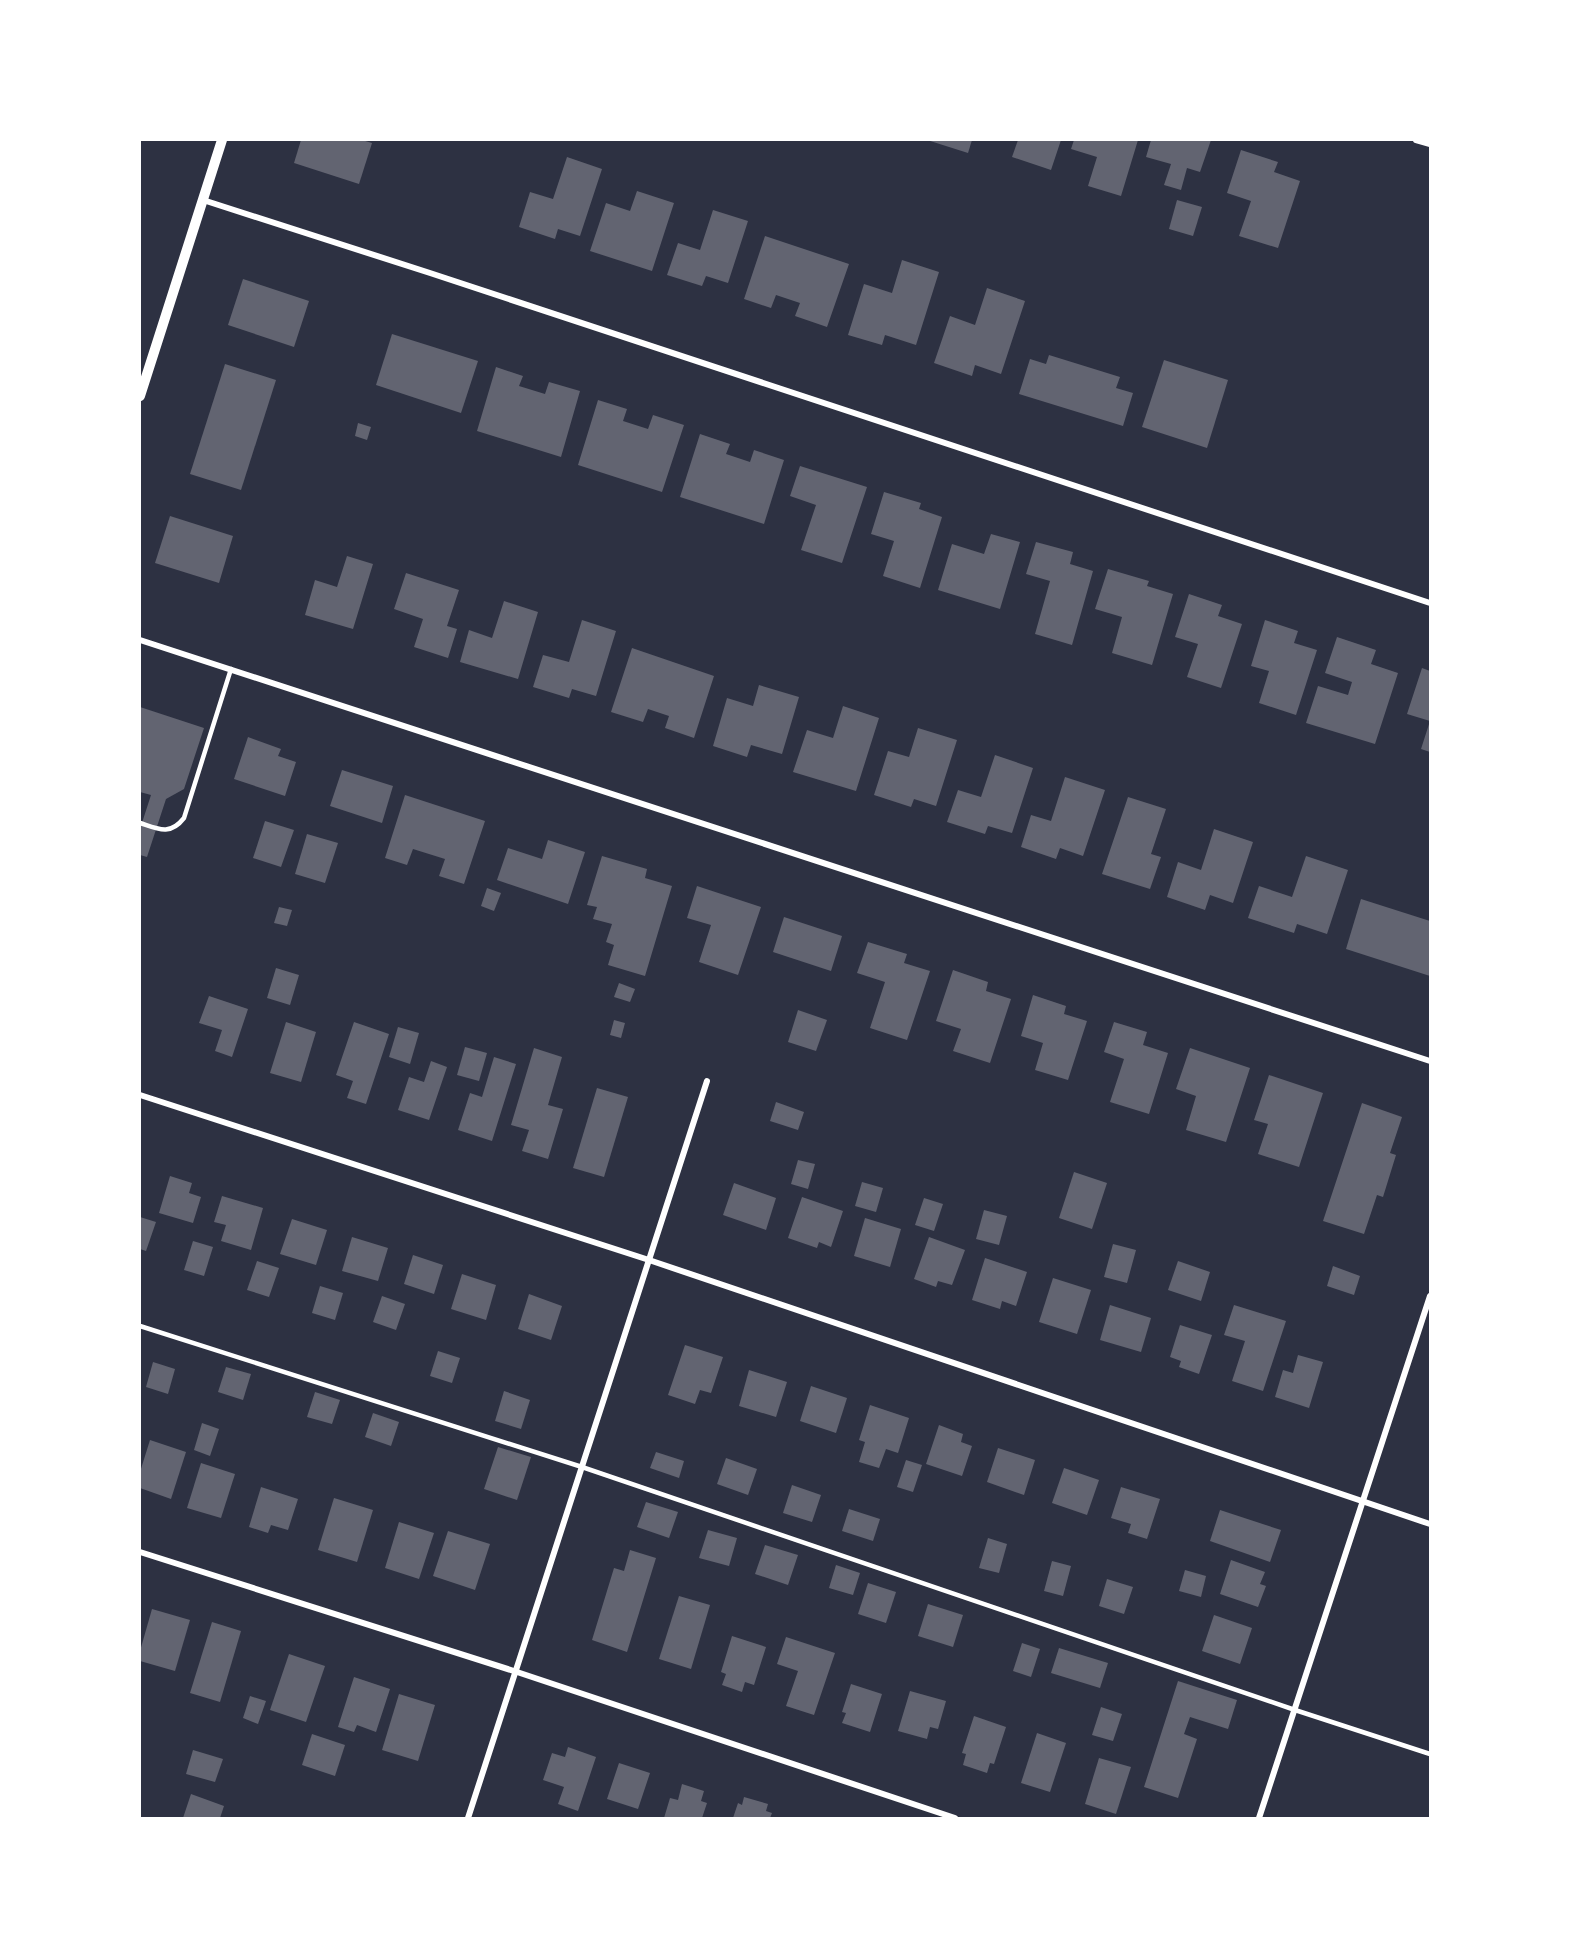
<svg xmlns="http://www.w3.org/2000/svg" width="1570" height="1958" font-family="'Archivo Narrow',sans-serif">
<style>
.building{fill:#626471}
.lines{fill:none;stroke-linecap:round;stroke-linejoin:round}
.service{stroke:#fff;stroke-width:4.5}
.minor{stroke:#fff;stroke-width:6}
.tertiary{stroke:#fff;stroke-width:10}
</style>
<rect width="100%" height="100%" fill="#2d3142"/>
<g class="building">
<polygon points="301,140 362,140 372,143 359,184 294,163"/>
<polygon points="927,140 972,140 968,153"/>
<polygon points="1018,140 1061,140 1051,170 1012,157"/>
<polygon points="1074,140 1138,140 1121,196 1088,186 1097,157 1071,149"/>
<polygon points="1151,140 1211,140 1200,172 1187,168 1181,190 1164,185 1171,164 1146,157"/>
<polygon points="1241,150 1278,162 1274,172 1300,181 1278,248 1239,236 1251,201 1227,193"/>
<polygon points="567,157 602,169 580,236 558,229 555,239 519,227 530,192 553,199"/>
<polygon points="637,191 674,203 652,271 590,251 606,203 630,211"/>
<polygon points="1177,200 1202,207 1193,236 1169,229"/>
<polygon points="713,210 748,221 728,283 706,276 702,286 667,275 678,243 700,250"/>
<polygon points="765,236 849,264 827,327 795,316 800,303 776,295 771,308 744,299"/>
<polygon points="902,260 939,272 916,345 885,335 882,345 848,335 864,284 892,293"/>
<polygon points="243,279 309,301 294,347 228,325"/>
<polygon points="987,288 1025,301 1001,374 975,365 972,376 934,363 950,316 975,325"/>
<polygon points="392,334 478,361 461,413 376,385"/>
<polygon points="1049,355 1120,377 1116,388 1133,393 1123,426 1019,394 1030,359 1046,364"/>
<polygon points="1164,360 1228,380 1207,448 1142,427"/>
<polygon points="225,364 276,380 241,490 190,474"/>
<polygon points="496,367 523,376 519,386 545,394 549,382 580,391 561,457 477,431"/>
<polygon points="598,400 627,409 623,421 648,429 653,415 684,425 662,492 578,465"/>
<polygon points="358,423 371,427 367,440 355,436"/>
<polygon points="700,434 730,444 726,454 750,462 754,450 784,460 764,524 680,497"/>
<polygon points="800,466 867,487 842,563 801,550 816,505 790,496"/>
<polygon points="884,492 921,503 919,509 942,517 920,588 883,576 894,541 871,534"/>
<polygon points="170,516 233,536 219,583 155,563"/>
<polygon points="991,534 1020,542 1000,609 938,590 952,544 984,554"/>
<polygon points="1036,542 1073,552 1070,564 1093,571 1072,645 1035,634 1050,581 1026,574"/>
<polygon points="347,556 373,564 353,629 305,615 315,580 337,587"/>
<polygon points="1108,569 1149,581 1147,586 1173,594 1152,665 1112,653 1122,617 1095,609"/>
<polygon points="406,573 459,590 447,626 457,629 448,658 414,647 423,619 394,609"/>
<polygon points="1189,594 1222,605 1218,616 1242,624 1221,688 1187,677 1198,644 1175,637"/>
<polygon points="504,601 538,612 518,679 460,662 469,630 492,638"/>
<polygon points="582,620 616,631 596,696 572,689 569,698 533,687 543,655 569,662"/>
<polygon points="1265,620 1298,631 1294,643 1317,650 1296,715 1259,703 1269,671 1251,666"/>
<polygon points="1337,637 1376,650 1371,664 1398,673 1375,744 1306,723 1318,686 1348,695 1352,682 1325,673"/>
<polygon points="632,648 714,676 694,738 665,728 669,716 648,709 643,722 611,712"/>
<polygon points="1422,668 1430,671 1430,752 1421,749 1430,721 1407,714"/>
<polygon points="759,685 799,697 782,754 751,745 747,757 713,746 727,698 753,706"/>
<polygon points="843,706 879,718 856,791 793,772 807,730 833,738"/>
<polygon points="140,707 204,728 184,789 166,799 147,857 140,855 140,829 151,795 140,792"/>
<polygon points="918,728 957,740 936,806 914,799 911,807 874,795 888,751 909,757"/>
<polygon points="248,737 281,749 278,756 296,762 285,796 234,779"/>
<polygon points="995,755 1033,768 1012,833 988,826 985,834 947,822 958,790 981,797"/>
<polygon points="342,770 393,786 382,823 330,806"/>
<polygon points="1065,777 1105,790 1083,856 1060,848 1056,859 1021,847 1031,815 1051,821"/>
<polygon points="405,795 485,821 464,884 439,876 445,859 413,849 407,865 385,858"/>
<polygon points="1128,797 1166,809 1151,854 1161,857 1150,889 1102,874"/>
<polygon points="265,821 294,830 281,867 253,858"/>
<polygon points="1214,829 1253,842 1233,903 1210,895 1205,910 1167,897 1178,862 1201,870"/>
<polygon points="307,834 338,843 325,883 295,874"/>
<polygon points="548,840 585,852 568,904 497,880 508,848 542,859"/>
<polygon points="602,856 647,869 645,878 672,886 645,976 608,965 614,945 606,942 612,924 593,919 597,907 587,905"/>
<polygon points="1306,856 1348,870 1327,934 1297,924 1294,933 1248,918 1259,886 1292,897"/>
<polygon points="697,886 761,907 738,975 699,962 711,925 687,918"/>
<polygon points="487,888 501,893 494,911 481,906"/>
<polygon points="1361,899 1430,921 1430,976 1346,949"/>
<polygon points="279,907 292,910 287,926 274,923"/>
<polygon points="784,917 842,936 831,971 773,952"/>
<polygon points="868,942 907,954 904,963 930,971 907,1040 870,1028 885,982 857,973"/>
<polygon points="276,968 299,975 290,1005 267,998"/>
<polygon points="953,970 988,982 986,991 1011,999 990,1063 953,1051 961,1029 936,1021"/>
<polygon points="619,983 635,989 630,1002 614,997"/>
<polygon points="1033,995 1066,1006 1064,1014 1087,1021 1068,1080 1035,1070 1043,1043 1021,1036"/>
<polygon points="209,996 248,1009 232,1057 215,1051 222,1030 199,1023"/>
<polygon points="798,1010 827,1020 816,1051 788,1042"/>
<polygon points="614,1020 625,1023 621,1038 610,1035"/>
<polygon points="286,1022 316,1032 301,1082 270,1073"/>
<polygon points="354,1022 389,1034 366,1104 347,1098 353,1081 336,1075"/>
<polygon points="1114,1022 1147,1032 1143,1045 1168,1053 1149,1114 1110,1102 1124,1059 1104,1052"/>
<polygon points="398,1027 419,1033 410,1064 389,1057"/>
<polygon points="465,1047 487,1053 479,1081 457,1075"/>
<polygon points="534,1048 562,1057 548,1105 563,1109 548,1159 522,1151 529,1130 511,1125"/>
<polygon points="1190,1048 1250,1068 1226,1142 1186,1130 1196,1096 1176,1089"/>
<polygon points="494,1057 516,1064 492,1141 458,1130 470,1093 482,1097"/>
<polygon points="431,1061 447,1067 429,1120 398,1110 409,1077 424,1082"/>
<polygon points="1269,1075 1323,1093 1299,1167 1258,1154 1268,1124 1254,1120"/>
<polygon points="597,1088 628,1097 604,1177 573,1168"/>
<polygon points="776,1102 804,1112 798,1130 770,1121"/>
<polygon points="1362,1103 1402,1117 1390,1153 1396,1155 1383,1197 1377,1195 1364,1234 1323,1221"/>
<polygon points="798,1160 815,1164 808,1189 791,1184"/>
<polygon points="1074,1172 1107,1183 1092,1229 1059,1218"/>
<polygon points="170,1176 192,1183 189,1193 201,1197 193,1223 159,1213"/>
<polygon points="862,1182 883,1188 876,1212 855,1206"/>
<polygon points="734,1183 776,1198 766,1230 723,1215"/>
<polygon points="222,1196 263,1208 251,1250 221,1241 226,1225 214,1222"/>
<polygon points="802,1197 843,1211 831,1247 819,1242 817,1248 788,1238"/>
<polygon points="924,1198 943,1204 934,1231 915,1225"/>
<polygon points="984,1210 1007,1216 999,1245 976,1239"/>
<polygon points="140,1217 156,1222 146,1251 140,1249"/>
<polygon points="865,1218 901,1229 890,1267 854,1256"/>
<polygon points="292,1219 327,1230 316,1265 280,1254"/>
<polygon points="352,1237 388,1248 378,1281 342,1271"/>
<polygon points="929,1237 965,1250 952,1285 938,1281 936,1287 914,1279"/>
<polygon points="193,1241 213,1247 204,1276 184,1270"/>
<polygon points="1113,1244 1136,1250 1127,1283 1104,1277"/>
<polygon points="413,1255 443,1265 434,1294 404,1284"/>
<polygon points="985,1258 1027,1272 1016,1306 1002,1301 1000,1309 972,1300"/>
<polygon points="257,1261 279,1268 269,1297 247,1290"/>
<polygon points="1178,1261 1210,1272 1201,1301 1168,1290"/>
<polygon points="1333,1266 1360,1276 1354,1295 1327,1286"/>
<polygon points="462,1274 496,1285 486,1320 451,1309"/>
<polygon points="1053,1278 1091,1290 1077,1334 1039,1322"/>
<polygon points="320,1286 343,1293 335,1320 312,1313"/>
<polygon points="529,1294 562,1306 551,1340 518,1329"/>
<polygon points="382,1296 405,1304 396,1330 373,1322"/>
<polygon points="1110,1305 1151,1318 1141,1352 1100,1340"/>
<polygon points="1234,1305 1286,1321 1263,1391 1232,1381 1245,1341 1224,1335"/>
<polygon points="1180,1325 1212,1335 1199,1374 1179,1367 1181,1361 1170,1357"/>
<polygon points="685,1345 723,1357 711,1393 700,1390 695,1404 668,1395"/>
<polygon points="438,1351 460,1358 452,1383 430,1376"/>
<polygon points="1298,1355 1323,1362 1309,1408 1275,1397 1283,1370 1293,1373"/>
<polygon points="153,1362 175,1369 168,1394 146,1387"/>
<polygon points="226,1367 251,1374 243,1400 218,1392"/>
<polygon points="749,1370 787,1382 776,1417 739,1406"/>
<polygon points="811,1386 847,1398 836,1433 800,1421"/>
<polygon points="504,1391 530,1400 521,1429 495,1421"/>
<polygon points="315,1392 340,1400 332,1424 307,1417"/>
<polygon points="870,1405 909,1418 898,1453 886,1449 879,1468 859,1462 865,1442 859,1440"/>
<polygon points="373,1413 399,1422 391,1446 365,1437"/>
<polygon points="202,1423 219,1429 210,1456 194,1450"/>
<polygon points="939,1425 963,1434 961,1442 972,1446 962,1476 926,1464"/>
<polygon points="150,1440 186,1452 171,1499 140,1488 140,1472"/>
<polygon points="498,1447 531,1457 517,1500 484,1489"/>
<polygon points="998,1448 1035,1460 1024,1495 987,1482"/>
<polygon points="656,1452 684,1461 679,1478 650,1468"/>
<polygon points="726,1458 757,1469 748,1495 717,1484"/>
<polygon points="906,1460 922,1465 913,1492 897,1487"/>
<polygon points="201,1463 235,1474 221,1518 187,1508"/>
<polygon points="1064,1468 1099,1480 1087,1515 1052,1503"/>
<polygon points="792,1485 821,1495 812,1522 783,1513"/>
<polygon points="261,1487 298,1499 288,1530 271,1525 268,1533 249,1527"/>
<polygon points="1121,1487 1160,1499 1147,1539 1128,1533 1131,1524 1111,1518"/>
<polygon points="334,1498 373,1510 357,1562 318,1550"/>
<polygon points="646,1502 678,1512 669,1538 637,1527"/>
<polygon points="849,1509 880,1519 873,1541 842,1531"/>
<polygon points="1220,1510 1281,1530 1270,1562 1210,1541"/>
<polygon points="399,1522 434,1533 419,1579 385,1568"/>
<polygon points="708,1530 737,1538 729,1566 699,1558"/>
<polygon points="448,1531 490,1544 475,1590 433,1576"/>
<polygon points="988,1538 1007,1544 999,1573 979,1568"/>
<polygon points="765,1545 798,1555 788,1585 755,1574"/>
<polygon points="630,1550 656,1558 627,1652 592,1640 614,1568 624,1571"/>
<polygon points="1231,1560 1265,1572 1260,1584 1266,1586 1258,1607 1220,1594"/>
<polygon points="1052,1561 1071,1566 1063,1596 1044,1591"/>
<polygon points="836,1565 860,1573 853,1595 829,1588"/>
<polygon points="1185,1570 1206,1576 1201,1597 1179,1591"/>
<polygon points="1107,1579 1133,1587 1124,1614 1099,1606"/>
<polygon points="868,1583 896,1592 886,1623 858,1614"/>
<polygon points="679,1596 710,1605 691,1669 659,1659"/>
<polygon points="928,1604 963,1615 953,1647 918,1636"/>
<polygon points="152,1609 190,1620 175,1671 140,1661 140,1651"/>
<polygon points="1214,1615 1252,1628 1240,1664 1202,1651"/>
<polygon points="212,1622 241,1631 220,1702 190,1693"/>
<polygon points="732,1636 766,1647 754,1685 745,1682 742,1692 722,1685 726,1674 721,1672"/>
<polygon points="786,1637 835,1653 814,1715 786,1706 798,1671 777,1664"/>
<polygon points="1022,1643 1040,1649 1031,1677 1013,1671"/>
<polygon points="1059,1648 1108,1663 1100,1688 1051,1673"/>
<polygon points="289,1654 325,1666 306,1722 270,1710"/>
<polygon points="354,1677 390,1689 376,1732 357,1725 354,1732 338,1727"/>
<polygon points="1178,1681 1237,1700 1228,1729 1190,1717 1184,1734 1197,1739 1178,1798 1144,1787"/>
<polygon points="851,1684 882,1694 870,1732 842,1723 846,1713 842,1712"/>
<polygon points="910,1691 946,1701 938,1729 930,1727 927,1739 898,1731"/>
<polygon points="399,1694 435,1705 418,1761 382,1750"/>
<polygon points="250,1696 266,1701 258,1724 243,1718"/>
<polygon points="1101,1707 1122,1714 1113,1741 1092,1735"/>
<polygon points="974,1716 1006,1727 994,1764 990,1763 987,1773 963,1765 966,1754 962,1753"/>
<polygon points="1037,1733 1066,1743 1050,1792 1021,1783"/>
<polygon points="312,1734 345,1745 335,1776 302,1765"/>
<polygon points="568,1747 596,1757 578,1811 558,1804 564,1787 543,1780 552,1753 565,1757"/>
<polygon points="193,1750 223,1759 215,1782 186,1774"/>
<polygon points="1099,1758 1131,1767 1116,1814 1085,1804"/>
<polygon points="619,1763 650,1773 638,1809 607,1799"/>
<polygon points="682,1784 704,1791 701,1801 707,1803 702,1818 664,1818 670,1798 678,1800"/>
<polygon points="191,1794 224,1806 220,1818 183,1818"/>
<polygon points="744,1797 768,1804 766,1811 772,1813 770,1818 733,1818 738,1803 742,1805"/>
</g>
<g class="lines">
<g class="service">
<path d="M140,823c18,6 30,13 44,-5l47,-149"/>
<polyline points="140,1326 582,1467 1295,1710 1430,1754"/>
</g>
<g class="minor">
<polyline points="1416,140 1430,144"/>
<polyline points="203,200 430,273 1430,603"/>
<polyline points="140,640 1430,1061"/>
<polyline points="140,1095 649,1260 1430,1524"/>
<polyline points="140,1552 517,1672 955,1818"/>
<polyline points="468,1818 707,1081"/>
<polyline points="1259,1818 1430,1296"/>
</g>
<polyline class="tertiary" points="140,396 222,140"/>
</g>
<rect width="1570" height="1958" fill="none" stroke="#ffffff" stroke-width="282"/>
</svg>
